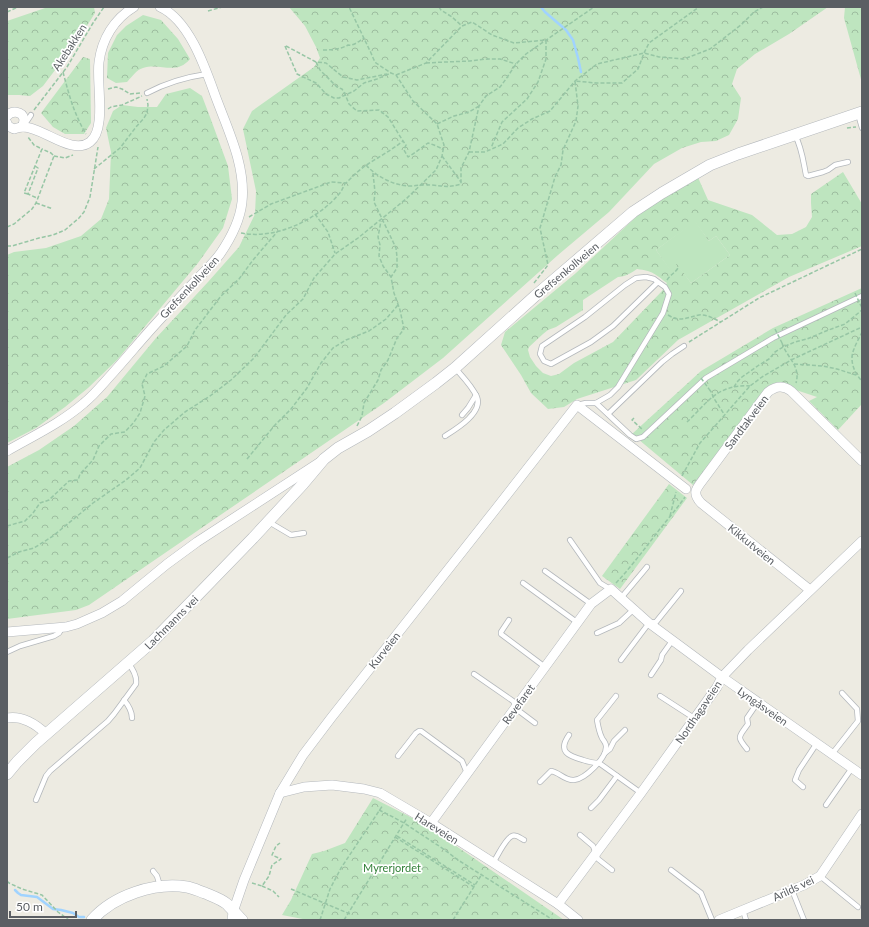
<svg xmlns="http://www.w3.org/2000/svg" width="869" height="927" font-family="Lato,sans-serif">
<style>
.grass{fill:#bee5bf}
.forest{fill:url(#forest-crowns);fill-rule:evenodd}
.lines{fill:none;stroke-linecap:round;stroke-linejoin:round}
.stream{stroke:#a0d3ff;stroke-width:2.5}
.service-casing{stroke:#b4b8bc;stroke-width:6}
.minor-casing{stroke:#b4b8bc;stroke-width:10}
.tertiary-casing{stroke:#b4b8bc;stroke-width:12}
.path{stroke:#97c6a5;stroke-width:1.5;stroke-dasharray:4 2;stroke-linecap:butt}
.service{stroke:#fff;stroke-width:4.5}
.minor{stroke:#fff;stroke-width:9}
.tertiary{stroke:#fff;stroke-width:11}
.path-bridge{stroke:#97c6a5;stroke-width:1.5;stroke-dasharray:4 2;stroke-linecap:butt}
.labels{text-anchor:middle;dominant-baseline:central;stroke-width:3.5;stroke-linejoin:round;paint-order:stroke}
.street-label{font-size:11px;fill:#5a5e63;stroke:#fff}
.park-label{font-size:11px;fill:#338139;stroke:#fff}
</style>
<defs>
<pattern id="forest-crowns" width="20" height="18" patternUnits="userSpaceOnUse"><rect width="20" height="18" fill="#bee5bf"/><path d="M2 6a3 3 0 1 1 6 0M12 15a3 3 0 1 1 6 0" fill="none" stroke="#9dbd9f"/></pattern>
</defs>
<rect width="100%" height="100%" fill="#edebe2"/>
<polygon class="grass" points="695,221 709,241 716,236 730,255 691,283 677,265 670,270 656,250"/>
<g class="forest">
<polygon points="48,7 94,7 95,13 80,37 43,86 30,96 19,95 7,95 7,21"/>
<polygon points="289,7 828,7 789,34 755,54 737,69 732,84 741,98 738,119 729,135 716,141 701,142 682,148 654,164 609,212 558,255 443,358 384,403 89,605 76,610 7,619 7,467 39,450 74,426 107,397 156,338 208,282 239,247 255,214 256,191 243,129 252,111 314,67 320,58 316,47 305,26"/>
<polygon points="845,7 862,7 862,83 844,18"/>
<path d="M143,15l18,5 17,19 12,20c-14,17 -30,3 -47,9 -7,2 -11,9 -16,14l-11,1 -9,-5 1,-25 9,-18 9,-9z"/>
<polygon points="83,57 90,59 91,123 84,134 65,134 53,127 41,113"/>
<polygon points="190,88 202,96 210,117 228,166 232,199 223,228 198,263 117,360 88,388 65,407 36,428 7,443 7,255 14,252 46,248 81,236 101,219 109,199 111,152 106,128 113,111 122,105 138,107 157,107 166,94"/>
<path d="M843,172l19,32v42l-73,31 -111,63 -42,40 -59,19 -13,8 -16,2 -17,-16 -10,-18 -20,-30 4,-13 71,-59 62,-58 58,-42 12,27 44,15 25,20 15,-1 14,-7 6,-10 -1,-14v-9zM695,222l14,19 7,-5 14,19 -39,28 -14,-19 -7,5 -14,-19zM637,269c16,2 18,5 30,14l-5,8 -49,51 -39,21 -15,11 -8,2 -8,-3 -7,-7 -6,-9 -2,-7 1,-3 14,-13 5,-4 8,-3 27,-17v-10l35,-23c7,0 13,-4 19,-8z"/>
<polygon points="862,288 862,405 861,405 838,430 809,401 817,397 775,383 693,485 632,434 701,371 773,328"/>
<polygon points="669,484 687,498 620,589 602,576"/>
<polygon points="373,798 424,824 564,920 308,920 282,915 291,900 312,854 324,851 345,843"/>
</g>
<g class="lines">
<g class="stream">
<polyline points="541,7 545,12 566,30 573,40 578,58 581,72"/>
<polyline points="15,890 18,893 21,895 37,897 53,909 61,910 73,913 79,917 84,917"/>
</g>
<g class="service-casing">
<g id="service">
<path d="M147,93c19,-10 39,-16 60,-19"/>
<polyline points="858,114 862,128"/>
<polyline points="25,124 31,115"/>
<path d="M795,135c7,13 8,25 11,40l2,1 15,-4 5,-2 7,-5 13,-3"/>
<polyline points="596,403 610,395 618,387 663,313 669,294 665,287 658,282 613,326 591,342 551,364 544,361 540,354 542,346 585,317 625,285 636,278 646,277 654,279 658,282"/>
<polyline points="577,405 586,403 596,403 630,435 636,439 643,437 706,378 773,338 862,296"/>
<polyline points="608,414 662,362 672,354 684,346"/>
<polyline points="462,415 468,408 476,395"/>
<path d="M445,436c11,-7 38,-23 32,-39 -5,-11 -14,-20 -21,-28"/>
<polyline points="269,522 291,535 304,533"/>
<polyline points="570,540 600,583 610,589"/>
<polyline points="545,571 591,604"/>
<polyline points="523,583 578,623"/>
<polyline points="621,598 647,567"/>
<polyline points="509,620 501,632 501,634 545,667"/>
<polyline points="597,633 619,623 634,609"/>
<polyline points="7,652 20,646 54,636 59,633 62,628"/>
<polyline points="621,660 649,623 656,622 681,591"/>
<polyline points="474,674 513,701 519,711 535,723"/>
<polyline points="651,675 661,660 662,655 672,641"/>
<polyline points="660,696 694,718"/>
<path d="M124,700c5,6 8,11 8,18"/>
<path d="M569,735c-12,17 0,21 14,25 6,2 10,3 16,3l42,30"/>
<path d="M747,749c-11,-13 -8,-12 1,-25l-1,-6 11,-16"/>
<polyline points="605,753 610,749 614,741 625,730"/>
<polyline points="832,754 858,721 857,709 842,693"/>
<polyline points="398,756 416,733 419,731 421,731 462,761 467,773"/>
<path d="M540,782l11,-11c8,1 14,10 23,9 11,-1 33,-22 32,-34 0,-3 -3,-6 -4,-8 -3,-6 -4,-12 -5,-18l19,-24"/>
<polyline points="803,787 795,780 799,770 817,743"/>
<path d="M36,800l10,-24 4,-5 58,-50 6,-7 22,-30c1,-8 -3,-15 -8,-21"/>
<polyline points="826,805 852,768"/>
<polyline points="591,808 599,800 617,776"/>
<polyline points="580,835 593,846 598,859 612,870"/>
<path d="M493,863c4,-6 12,-24 19,-27 4,-2 8,2 12,4"/>
<polyline points="671,870 701,893 712,920"/>
<polyline points="153,871 157,876 160,886"/>
<polyline points="820,876 858,907"/>
<polyline points="792,890 804,920"/>
<polyline points="743,910 746,920"/>
</g>
</g>
<g class="minor-casing">
<g id="minor">
<path d="M7,116c5,-6 15,-5 17,3 0,3 -1,5 -1,8"/>
<path d="M7,123l1,3 6,3c3,-1 7,-2 9,-2 20,0 49,29 67,15 17,-13 6,-60 9,-80 3,-23 15,-43 35,-55"/>
<path d="M7,451c26,-15 54,-28 77,-48 10,-8 18,-18 27,-28 18,-20 35,-41 54,-61 11,-13 23,-25 35,-38 7,-7 14,-14 20,-22 11,-16 20,-33 22,-52 4,-37 -15,-74 -27,-107 -10,-28 -26,-75 -55,-88"/>
<path d="M810,590l-109,-87c-10,-11 -4,-15 4,-26l63,-85c8,-6 15,-7 23,-1l71,70"/>
<polyline points="7,632 66,627 77,624 102,613 122,601 167,564 197,542 320,462"/>
<path d="M7,718c14,-3 29,6 39,16"/>
<polyline points="280,793 304,787 332,785 364,789 380,793 431,823 558,904 578,920"/>
<polyline points="431,823 591,604 611,589 649,623 722,677 862,775"/>
<polyline points="558,904 641,793 717,687 722,677 748,650 862,541"/>
<polyline points="232,920 233,912 244,880 280,793 303,755 331,718 495,510 577,405 686,489"/>
<polyline points="719,920 804,885 820,876 862,814"/>
</g>
</g>
<g class="tertiary-casing">
<g id="tertiary">
<polyline points="7,774 17,762 36,743 153,641 189,604 253,538 303,484 324,459 338,448 368,431 395,413 436,383 455,368 535,296 633,212 662,193 710,165 738,154 862,112"/>
<path d="M92,920c22,-25 63,-38 95,-33 6,1 12,4 18,6 7,3 16,6 22,11 5,5 10,11 15,16"/>
</g>
</g>
<g class="path">
<polyline points="439,7 441,10 452,17 462,26"/>
<polyline points="208,11 222,7"/>
<polyline points="7,12 18,7"/>
<polyline points="285,46 297,74 316,83 326,94 334,98 339,98 354,91 364,83 377,79 391,73"/>
<polyline points="286,46 316,62 326,63 343,77 357,80 387,74"/>
<path d="M323,50c9,0 18,-1 25,-5 6,1 11,-4 16,-7"/>
<polyline points="316,62 320,70 337,87 342,89 345,94 349,104 357,111 379,110 388,117 403,141"/>
<polyline points="426,63 445,62 470,61 487,59 500,59 516,64"/>
<path d="M63,72c6,23 11,42 23,62"/>
<polyline points="396,75 426,63 462,26 472,22 492,35 514,43 546,40 546,59 538,82 527,99 502,122 491,148"/>
<polyline points="108,89 116,87 122,89 130,94 140,93"/>
<polyline points="108,109 111,107 122,105 142,96"/>
<polyline points="34,110 67,67 93,23 104,7"/>
<polyline points="437,124 454,116 469,112 479,106"/>
<polyline points="847,128 856,127"/>
<polyline points="469,152 485,152 503,144 518,128 532,119 550,111 575,81 597,64 644,53 659,57 684,59 710,49 742,24 754,12 763,7"/>
<polyline points="54,156 65,158 73,155"/>
<polyline points="442,156 461,182"/>
<path d="M366,165c11,12 27,20 43,21 8,0 15,-2 22,-1 13,1 17,3 30,-1v-16l8,-16 10,-46 7,-10 14,-9 6,-8 10,-15 10,-10 68,-47"/>
<polyline points="35,166 38,168 28,194 37,198"/>
<polyline points="94,169 120,148 136,127 144,118 147,113 148,105 147,99"/>
<polyline points="373,173 375,192 374,202 396,248 397,257 397,268 391,277"/>
<polyline points="28,194 24,193 42,149 34,145 28,137"/>
<polyline points="36,203 53,209"/>
<polyline points="315,214 328,232 335,253"/>
<path d="M249,217l22,-13 60,-22 15,1c7,-7 14,-14 22,-19 12,-8 24,-14 35,-23l3,4 -2,5 4,7c7,-4 13,-9 20,-14l6,2 9,4"/>
<polyline points="7,227 14,224 32,209 36,203 54,156 51,153 42,149"/>
<path d="M241,233c34,7 76,-13 98,-39 3,-3 4,-7 6,-10"/>
<polyline points="7,246 12,246 39,238 53,235 65,230 79,218 84,212 90,197 98,147"/>
<path d="M667,280c3,-5 8,-7 11,-12"/>
<polyline points="534,283 548,265 540,228 555,177 561,165 563,150 576,121 578,106 575,81 596,83 622,83 638,69 644,53 649,43 699,7"/>
<polyline points="861,306 862,308"/>
<path d="M668,315c13,8 19,2 31,0 8,-1 15,4 22,7"/>
<path d="M862,332c-2,5 -6,11 -8,17 -5,11 0,24 8,32"/>
<polyline points="689,342 759,298 862,249"/>
<path d="M782,343c5,15 19,23 14,40"/>
<polyline points="794,364 823,366 837,369 856,375"/>
<polyline points="734,387 737,382 742,377 759,365 769,359 775,352 783,347 795,342 807,339 826,331 845,324 862,310"/>
<polyline points="709,389 712,393 713,397 724,414"/>
<polyline points="634,418 632,420 643,430"/>
<path d="M687,422c10,-9 23,-26 35,-31 8,-4 19,-6 28,-5"/>
<polyline points="357,426 362,416 364,403 378,380 381,370 388,360 397,338 404,329 400,310 394,293 391,277 383,266 379,256 380,245 378,237 381,221"/>
<polyline points="247,459 275,425 291,409 307,388 321,363 333,348 346,340 369,331 386,319 398,305"/>
<polyline points="682,476 700,443 750,386 762,377 791,360 862,327"/>
<polyline points="670,516 676,492"/>
<polyline points="7,526 25,521 33,513 40,503 49,500 69,481 78,480 80,474 93,460 99,446 111,434 125,432 134,422 140,413 145,396 142,384 147,374 164,366 187,346 195,330 221,296 239,279 253,260 277,232"/>
<polyline points="7,558 19,552 34,548 53,536 93,503 126,480 140,468 154,442 164,430 185,412 210,396 231,380 254,358 286,315 303,299 314,278 335,254 358,238 406,199 436,170 442,156 444,145 437,124 413,101 396,75 391,73 376,63 374,60 371,53 349,7"/>
<path d="M616,583c14,-15 27,-32 40,-49 9,-12 20,-24 29,-37"/>
<polyline points="379,810 393,817 404,823 442,848 458,860 553,920"/>
<polyline points="397,836 475,885"/>
<polyline points="395,837 474,887"/>
<polyline points="7,881 9,883 22,889 42,895 58,912 69,920"/>
<polyline points="252,883 262,886 269,876 272,865 281,859 272,855 276,846 280,843"/>
<polyline points="262,886 273,891 279,897"/>
<polyline points="291,889 350,914"/>
<polyline points="320,920 330,889 341,868 383,805"/>
<polyline points="344,920 407,818"/>
<polyline points="453,920 482,874"/>
</g>
<use href="#service" class="service"/>
<use href="#minor" class="minor"/>
<use href="#tertiary" class="tertiary"/>
<g class="path-bridge">
<polyline points="855,293 861,306"/>
<polyline points="775,329 782,343"/>
<polyline points="701,378 709,389"/>
</g>
</g>
<g class="labels">
<g class="street-label">
<text transform="translate(69 47) rotate(-57)">Akebakken</text>
<text transform="translate(566 270) rotate(-40)">Grefsenkollveien</text>
<text transform="translate(189 287) rotate(-47)">Grefsenkollveien</text>
<text transform="translate(746 422) rotate(-53)">Sandtakveien</text>
<text transform="translate(752 544) rotate(39)">Kikkutveien</text>
<text transform="translate(171 622) rotate(-45)">Lachmanns vei</text>
<text transform="translate(384 650) rotate(-52)">Kurveien</text>
<text transform="translate(518 704) rotate(-54)">Revefaret</text>
<text transform="translate(763 706) rotate(35)">Lyngåsveien</text>
<text transform="translate(698 712) rotate(-56)">Nordhagaveien</text>
<text transform="translate(437 828) rotate(32)">Hareveien</text>
<text transform="translate(793 888) rotate(-25)">Arilds vei</text>
</g>
<g class="park-label">
<text x="392" y="867">Myrerjordet</text>
</g>
</g>
<rect width="869" height="927" fill="none" stroke="#5a5e63" stroke-width="16"/>
<path d="M10 911v6h66v-6" fill="none" stroke="#5a5e63" stroke-width="2"/>
<text x="16" y="911" font-size="12" fill="#5a5e63" stroke="#ffffff" stroke-width="3" paint-order="stroke">50 m</text>
</svg>
